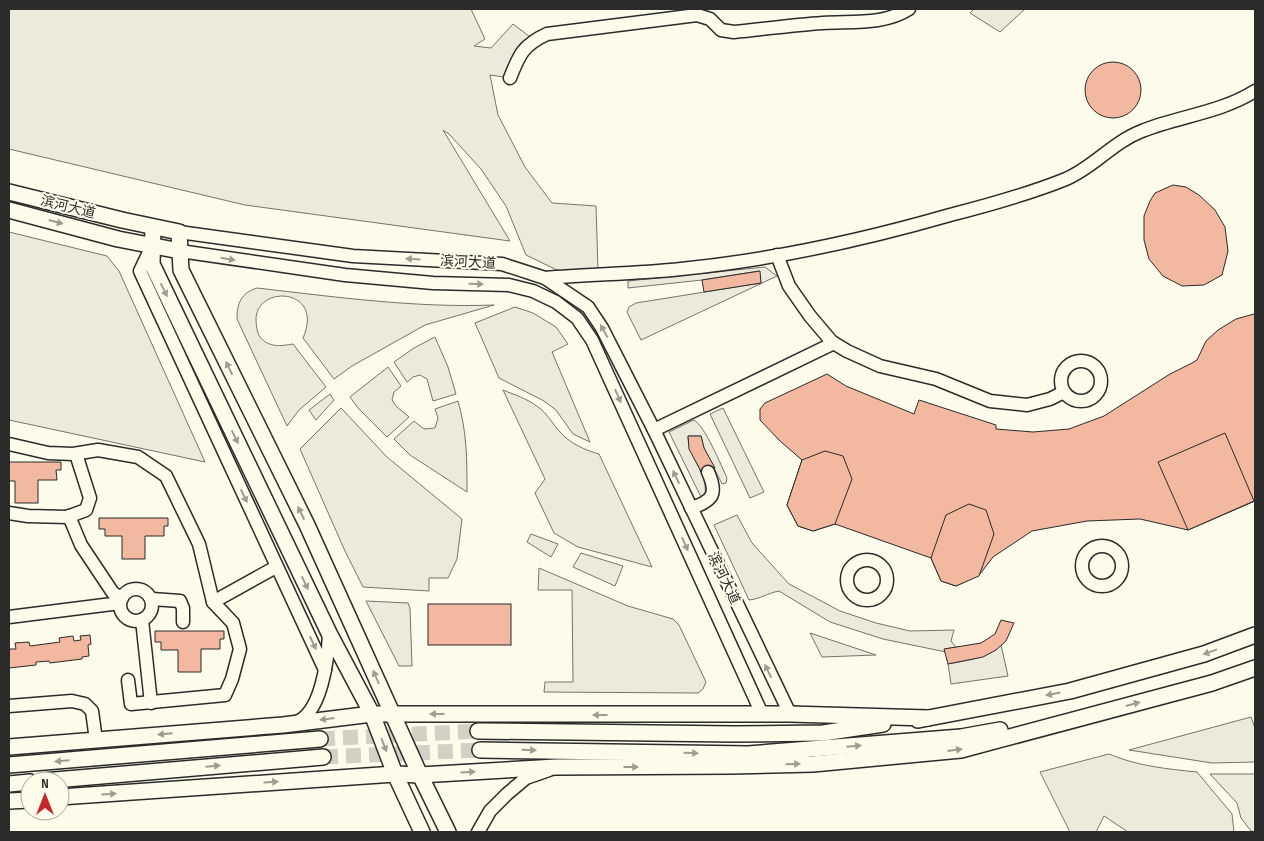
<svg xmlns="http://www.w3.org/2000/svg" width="1264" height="841" font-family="'Sofia Sans Condensed','Noto Sans SC',sans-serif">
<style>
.green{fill:#ecebdb;stroke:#74746e}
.building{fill:#f2b8a0;stroke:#2b2b2b}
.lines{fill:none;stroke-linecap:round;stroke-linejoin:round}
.major-tunnel{stroke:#d3d1c4;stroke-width:15;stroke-dasharray:15 8;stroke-linecap:butt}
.minor-casing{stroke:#2b2b2b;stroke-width:15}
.major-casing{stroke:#2b2b2b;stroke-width:18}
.minor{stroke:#fdfbea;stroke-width:12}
.major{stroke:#fdfbea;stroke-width:15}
.oneway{fill:#9e9d94}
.labels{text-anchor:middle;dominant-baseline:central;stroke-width:4;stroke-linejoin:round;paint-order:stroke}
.street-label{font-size:14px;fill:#2b2b2b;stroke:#fdfbea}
</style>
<rect width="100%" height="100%" fill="#fdfbea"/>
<g class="green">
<polygon points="9,9 471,9 485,39 474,46 491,48 513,24 534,40 510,78 490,75 498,115 525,167 552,203 596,206 598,270 559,271 526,255 506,206 481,169 449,134 443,130 510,241 245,205 9,149"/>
<polygon points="974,9 1025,9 1000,32 970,13"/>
<polygon points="9,232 107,256 119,271 205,462 9,420"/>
<polygon points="765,267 777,276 641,340 627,312 629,307 636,303 761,283 759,271 702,280 628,288 628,281"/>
<path d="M257,288c79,9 158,20 237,17l-69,20 -73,41 -18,13 -31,-41c22,-50 -46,-54 -47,-19 0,5 1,14 4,18 9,11 21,9 33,7l33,43 -27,23 -12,16 -50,-107c0,-16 4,-26 20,-31z"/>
<polygon points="515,307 533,313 556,327 568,344 552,352 590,442 573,434 556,410 544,401 499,378 475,323"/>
<polygon points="435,337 448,367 456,394 433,401 427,379 420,375 413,377 407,382 394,362 414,348"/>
<polygon points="388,367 401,386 394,392 392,400 396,406 409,417 387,437 358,408 350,397"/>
<path d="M503,390c12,5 25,9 35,17 10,7 15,18 23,26 10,11 24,17 38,21l53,113 -74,-20 -24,-14 -19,-40 10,-14z"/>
<polygon points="330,394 334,400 316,420 309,410"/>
<path d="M458,401c9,32 9,57 9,91l-57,-37 -16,-16 20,-18 10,8 11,-1 3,-10 -3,-9z"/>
<polygon points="341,408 387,457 462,519 457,559 448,578 429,578 429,591 363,587 345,551 300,449"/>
<polygon points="723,408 764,492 750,498 710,414"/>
<path d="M694,420c11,6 27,45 33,58l-1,5 -4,1 -18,-36 -3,-12h-13c0,21 20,37 17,58l-4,3 -32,-65z"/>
<path d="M737,515l15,28 37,41 51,27 36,12 34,8 44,-1 -3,11 5,6 -11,2 1,3 -63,-13 -53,-17 -51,-31c-11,2 -19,8 -30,9l-35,-75z"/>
<polygon points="531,534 558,544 551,557 527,542"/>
<polygon points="581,553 623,566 615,586 573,567"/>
<polygon points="539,568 628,606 673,619 679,625 706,682 703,689 698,693 544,692 545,682 573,682 572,590 538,590"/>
<polygon points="366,601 408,603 410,608 412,666 399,666"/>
<polygon points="810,633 876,655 822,657"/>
<path d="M1001,645l7,31 -57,8 -3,-20c19,-4 39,-5 53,-19z"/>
<polygon points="1251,717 1255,728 1255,762 1212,763 1129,750"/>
<path d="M1109,754c28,12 58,15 88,18l35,42 2,18h-106l-24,-16 -8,16h-26l-30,-60z"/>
<polygon points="1210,774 1255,774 1255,832 1251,831 1241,818 1237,803"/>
</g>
<g class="building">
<circle cx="1113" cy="90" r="28"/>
<polygon points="1173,185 1186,187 1199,195 1215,210 1225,227 1228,251 1222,275 1204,285 1182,286 1163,276 1149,259 1144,240 1144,216 1150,201 1155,193"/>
<polygon points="760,271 761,283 704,292 702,280"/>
<polygon points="1254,314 1255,314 1255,501 1188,530 1140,519 1087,521 1032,531 993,557 980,574 956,586 941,581 931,558 835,524 813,531 798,526 787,505 802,460 780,441 760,420 760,409 765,403 827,374 846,386 914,414 919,400 996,425 996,429 1033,432 1069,429 1104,416 1170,374 1192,363 1197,360 1206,341 1218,330 1236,319"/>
<polygon points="1225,433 1254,501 1188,530 1158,462"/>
<polygon points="688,436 701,436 704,448 715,468 703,475 689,449"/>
<polygon points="825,451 843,456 852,479 835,524 813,531 798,526 787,505 802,460"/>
<polygon points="9,462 61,462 61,470 56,470 57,480 38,480 38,503 15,503 15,481 9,481"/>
<polygon points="969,504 986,510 994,534 979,576 956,586 941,581 931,558 946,515"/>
<polygon points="99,518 168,518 168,526 164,526 164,536 145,536 145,559 122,559 122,536 105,536 105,529 99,529"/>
<rect x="428" y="604" width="83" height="41"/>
<polygon points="1001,620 1014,623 1006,641 996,650 983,657 948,664 944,649 981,643 995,634"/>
<polygon points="155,631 224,631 224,639 220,639 220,649 201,649 201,672 178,672 178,650 161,650 161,642 155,642"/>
<polygon points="90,635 91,644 88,645 89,656 82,657 82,659 50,663 49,661 36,662 36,665 9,668 9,649 16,649 15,643 29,642 30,646 60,642 59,638 73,636 74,641 81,640 80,636"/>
</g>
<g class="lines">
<g class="major-tunnel">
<polyline points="320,739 478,731"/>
<polyline points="323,757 480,750"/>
</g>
<g class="minor-casing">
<g id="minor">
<path d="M510,78c9,-23 13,-33 37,-44l150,-19 13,4 11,11 13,2c30,-3 59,-7 89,-9 29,-2 61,2 86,-14"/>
<polyline points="179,232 353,256 502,264 545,278 588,307 602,328 654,430 790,714"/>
<polyline points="152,246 140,271 325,670"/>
<polyline points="180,251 345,275 433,283 509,285 533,291 556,302 577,318 592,340 762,714"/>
<polyline points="777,255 789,286 810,316 832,342 847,351 880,366 936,379 990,401 1027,405 1050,399 1064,392"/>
<path d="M545,278c45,-4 91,-4 136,-9 91,-9 182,-29 269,-54 39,-10 79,-21 116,-36 28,-12 47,-37 76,-48 37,-15 78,-18 113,-40"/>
<circle cx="1081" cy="381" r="20"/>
<polyline points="654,430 834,343"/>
<polyline points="9,444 48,453 73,454 98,450 138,457 166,476 199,544 213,602 276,567"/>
<path d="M691,508c22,-7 27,-14 17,-36"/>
<polyline points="9,513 28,516 67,517 86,510 90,498 76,454"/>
<polyline points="69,516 81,545 113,593 122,598"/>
<circle cx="1102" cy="566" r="20"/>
<circle cx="867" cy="580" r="20"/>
<circle cx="136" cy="605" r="16"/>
<polyline points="152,599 180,601 183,608 183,622"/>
<polyline points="9,617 120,603"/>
<polyline points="142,620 151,703"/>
<polyline points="128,680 131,704 225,695 232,679 240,649 233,623 213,602"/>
<polyline points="9,706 72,701 85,704 92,711 96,740"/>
<path d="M293,723c29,-6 35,-66 36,-90"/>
<polyline points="478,832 490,811 507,794 526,778 549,770"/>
</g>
</g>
<g class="major-casing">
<g id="major">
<polyline points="9,192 122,220 179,232 181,270 307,525 420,775 448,832"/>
<polyline points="9,210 118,239 180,251"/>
<polyline points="153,227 152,264 329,633 372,714 395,774 422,832"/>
<polyline points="918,720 1070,691 1204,654 1255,635"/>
<polyline points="478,731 734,734 823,733 883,724"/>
<polyline points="9,747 283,725 372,714 790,714 928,718"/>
<polyline points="480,750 748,754 961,737 1000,730"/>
<polyline points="9,765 320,739"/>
<polyline points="43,781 323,757"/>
<polyline points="9,784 30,782"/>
<polyline points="60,797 395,774 420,775 556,767 732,766 813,764 961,750 1212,683 1255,668"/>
<polyline points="9,801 30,800"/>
</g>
</g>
<use href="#minor" class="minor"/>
<use href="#major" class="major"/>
</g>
<defs><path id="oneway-solid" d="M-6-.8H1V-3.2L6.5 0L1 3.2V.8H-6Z" transform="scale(1.25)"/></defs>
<g class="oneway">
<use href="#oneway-solid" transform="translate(56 222) rotate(15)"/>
<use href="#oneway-solid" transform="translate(228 259) rotate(9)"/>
<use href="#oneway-solid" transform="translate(413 259) rotate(-177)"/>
<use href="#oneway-solid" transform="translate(476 284) rotate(2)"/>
<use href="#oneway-solid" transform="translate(164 290) rotate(64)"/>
<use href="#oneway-solid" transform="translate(604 331) rotate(-119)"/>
<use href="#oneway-solid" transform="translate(229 368) rotate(-116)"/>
<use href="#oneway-solid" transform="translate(618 396) rotate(66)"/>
<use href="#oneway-solid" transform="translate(235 437) rotate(64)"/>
<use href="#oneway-solid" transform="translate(676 477) rotate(-115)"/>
<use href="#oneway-solid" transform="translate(244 496) rotate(65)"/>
<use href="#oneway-solid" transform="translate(301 513) rotate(-116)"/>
<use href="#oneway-solid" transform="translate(685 544) rotate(66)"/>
<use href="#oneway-solid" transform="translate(305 583) rotate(64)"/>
<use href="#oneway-solid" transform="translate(313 643) rotate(65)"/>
<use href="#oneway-solid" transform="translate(1210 652) rotate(160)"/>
<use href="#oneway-solid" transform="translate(768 671) rotate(-116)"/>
<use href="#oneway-solid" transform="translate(376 677) rotate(-114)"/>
<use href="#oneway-solid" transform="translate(1053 694) rotate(169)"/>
<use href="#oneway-solid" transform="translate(1133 704) rotate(-15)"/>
<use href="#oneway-solid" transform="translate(437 714) rotate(-180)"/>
<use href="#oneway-solid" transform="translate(600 715) rotate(180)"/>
<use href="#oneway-solid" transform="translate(327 719) rotate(173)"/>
<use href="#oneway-solid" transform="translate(165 734) rotate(175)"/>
<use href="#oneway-solid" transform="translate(384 745) rotate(69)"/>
<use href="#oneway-solid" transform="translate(854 746) rotate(-5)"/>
<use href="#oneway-solid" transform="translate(529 750) rotate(1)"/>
<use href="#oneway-solid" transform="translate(955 750) rotate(-7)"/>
<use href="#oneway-solid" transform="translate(691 753) rotate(1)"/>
<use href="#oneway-solid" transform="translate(62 761) rotate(175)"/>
<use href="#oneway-solid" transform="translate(793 764) rotate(-2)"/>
<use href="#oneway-solid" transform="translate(213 766) rotate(-5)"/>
<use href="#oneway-solid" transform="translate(631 767)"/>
<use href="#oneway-solid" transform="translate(468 772) rotate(-3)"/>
<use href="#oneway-solid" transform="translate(271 782) rotate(-4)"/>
<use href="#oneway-solid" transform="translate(109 794) rotate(-4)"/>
</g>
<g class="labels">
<g class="street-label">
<text transform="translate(68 207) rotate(14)">滨河大道</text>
<text transform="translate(468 262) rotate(3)">滨河大道</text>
<text transform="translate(724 578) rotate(64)">滨河大道</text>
</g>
</g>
<rect width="1264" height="841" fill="none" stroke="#2b2b2b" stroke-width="20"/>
<g transform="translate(45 796)"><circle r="24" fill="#fdfbea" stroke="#a9a89e"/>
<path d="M0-4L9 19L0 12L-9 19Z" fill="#c62828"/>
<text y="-8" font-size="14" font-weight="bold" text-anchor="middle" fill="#2b2b2b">N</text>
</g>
</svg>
